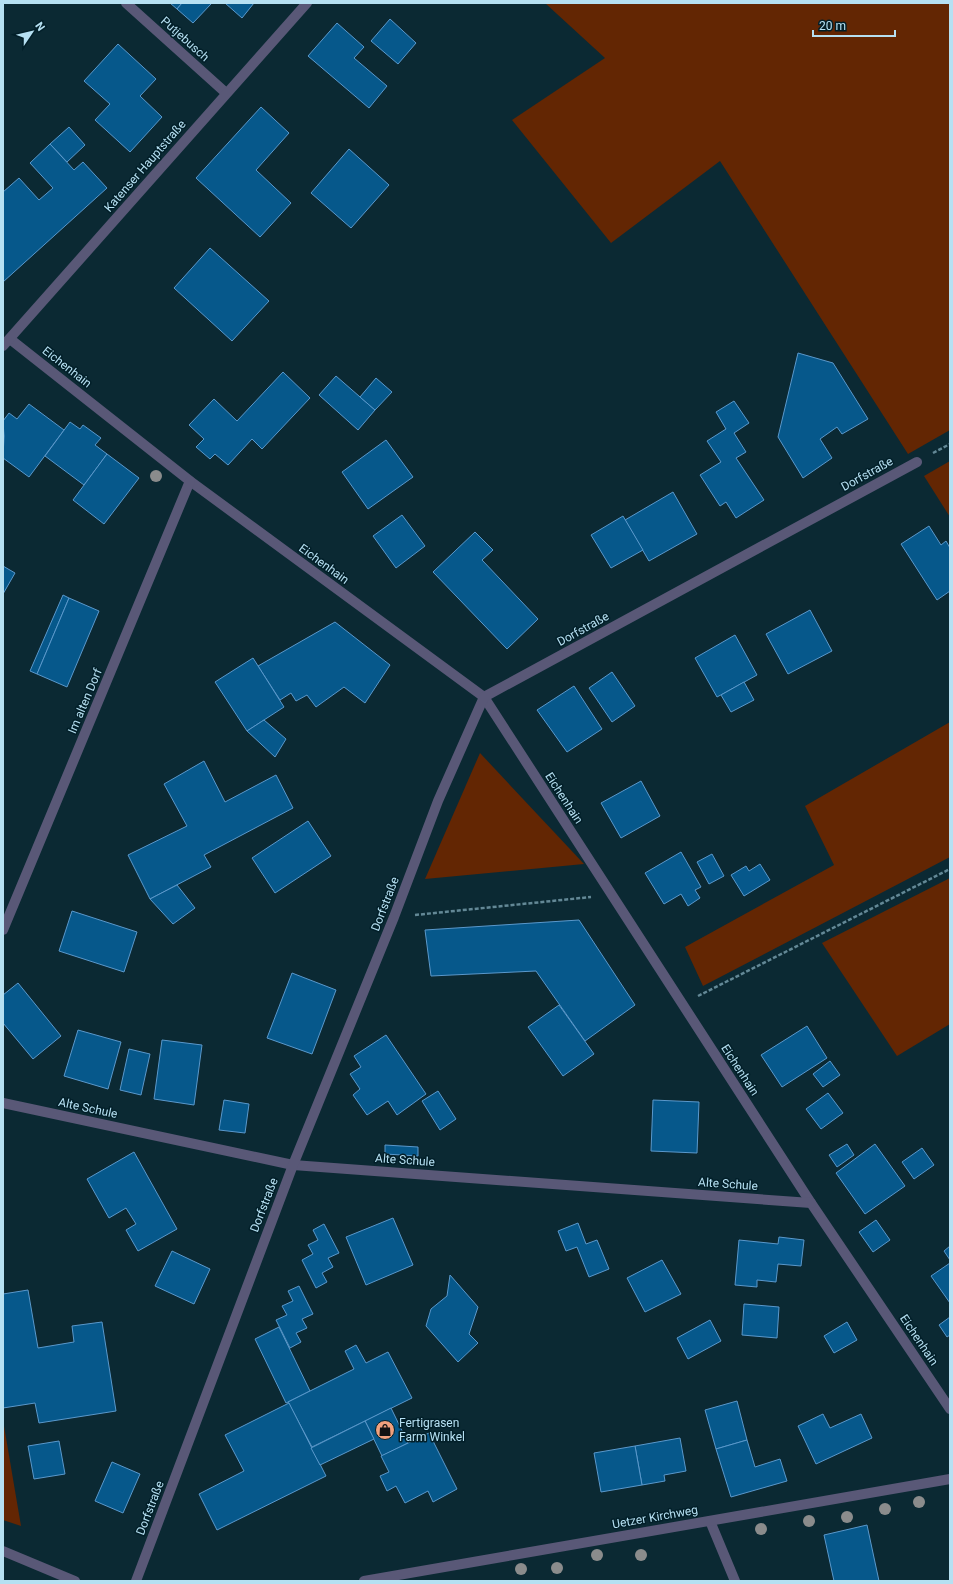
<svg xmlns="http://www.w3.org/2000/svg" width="953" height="1584" font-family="Roboto,sans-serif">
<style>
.green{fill:#632603}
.building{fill:#06588b;stroke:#5a98cb}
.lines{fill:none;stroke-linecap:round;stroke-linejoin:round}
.path{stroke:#638896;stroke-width:2.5;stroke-dasharray:4 2;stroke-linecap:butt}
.minor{stroke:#595877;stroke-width:10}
.tertiary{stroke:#595877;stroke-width:10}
.tree{fill:#8b8c8c}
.labels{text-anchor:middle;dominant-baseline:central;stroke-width:3;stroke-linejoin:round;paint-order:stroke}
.street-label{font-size:12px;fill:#b6e0f2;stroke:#021f29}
.poi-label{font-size:12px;fill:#b6e0f2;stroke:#021f29;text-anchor:start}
</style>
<rect width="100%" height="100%" fill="#0b2933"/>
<g class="green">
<polygon points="545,3 950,3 950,430 908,454 720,161 611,243 512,120 605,58"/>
<polygon points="950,461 950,517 924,476"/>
<polygon points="950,722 950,857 703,986 685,947 834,865 805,806"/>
<polygon points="480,753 584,864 425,879"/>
<polygon points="950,878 950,1024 897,1056 822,943"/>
<polygon points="3,1420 21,1526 3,1520"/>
</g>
<g class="building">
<polygon points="170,3 182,3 177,9"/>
<polygon points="182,3 211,3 211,4 193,23 177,9"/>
<polygon points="225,3 254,3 242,18"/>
<polygon points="390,19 416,43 398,64 371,41"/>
<polygon points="337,23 364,47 354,58 387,86 369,108 308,56"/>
<polygon points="118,44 156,79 140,96 162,117 130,152 95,120 110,104 84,81"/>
<polygon points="261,107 289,133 256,170 291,203 260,237 196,178"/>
<polygon points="69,127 85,145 67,162 50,144"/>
<polygon points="50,144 74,170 83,162 107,188 3,282 3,192 19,178 39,200 53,188 30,163"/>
<polygon points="349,149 389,185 351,228 311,193"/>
<polygon points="210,248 269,301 232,341 174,288"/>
<polygon points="798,353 833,363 868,419 842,434 837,427 820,439 832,458 803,478 778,437"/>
<polygon points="283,372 310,398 262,449 252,439 228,465 215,454 210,459 196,447 204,439 189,425 214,399 237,421"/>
<polygon points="336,376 375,410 358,430 319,395"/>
<polygon points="376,378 392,392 375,410 360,397"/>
<polygon points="734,401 749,423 734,433 746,452 736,458 764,500 736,518 726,502 720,506 700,475 721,462 707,441 726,429 716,412"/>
<polygon points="29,404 64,430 29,477 3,458 4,436 3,421 9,413 17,419"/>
<polygon points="70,422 80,429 83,425 101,438 95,445 107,454 84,485 45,456"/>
<polygon points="386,440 413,477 368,509 342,472"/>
<polygon points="107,454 139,478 104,524 73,500"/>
<polygon points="673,492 697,534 649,561 625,520"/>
<polygon points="402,515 425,546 396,568 373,536"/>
<polygon points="623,516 643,550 611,568 591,535"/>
<polygon points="929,526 941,545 946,541 950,548 950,591 937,600 901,544"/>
<polygon points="475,532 493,550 482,560 538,619 507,649 433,572"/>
<polygon points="3,566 15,573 3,594"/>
<polygon points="63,595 69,598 37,674 30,671"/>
<polygon points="69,598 99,611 67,687 37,674"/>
<polygon points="810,610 832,651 788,674 766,634"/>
<polygon points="335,622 390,665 365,703 344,687 316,707 307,695 296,701 291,693 280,700 258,666"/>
<polygon points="735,635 757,675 717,697 695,658"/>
<polygon points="253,658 284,707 247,731 215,682"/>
<polygon points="612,672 635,706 612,722 589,688"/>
<polygon points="744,682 754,700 731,712 721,695"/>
<polygon points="574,686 602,729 567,752 537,710"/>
<polygon points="264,720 286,739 275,757 247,731"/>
<polygon points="204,761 225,802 276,775 293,808 204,855 211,867 150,899 128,855 187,826 164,784"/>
<polygon points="641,781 660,816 621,838 601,803"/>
<polygon points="308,821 331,856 275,893 252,858"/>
<polygon points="681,852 701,887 695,890 700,898 688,906 681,894 664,904 645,873"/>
<polygon points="712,854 724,876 709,884 697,862"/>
<polygon points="760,864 770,880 744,896 731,875 746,866 749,871"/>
<polygon points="177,885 195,908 173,924 150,899"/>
<polygon points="72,911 137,932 124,972 59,951"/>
<polygon points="579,920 635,1005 585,1041 536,971 431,976 425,930"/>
<polygon points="292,973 336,990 312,1054 267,1038"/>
<polygon points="18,983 61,1036 33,1059 3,1023 3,995"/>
<polygon points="559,1005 594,1054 563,1076 528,1027"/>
<polygon points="807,1026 827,1058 782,1087 761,1055"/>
<polygon points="78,1030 121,1042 108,1089 64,1076"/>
<polygon points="386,1035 426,1094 397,1115 388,1101 367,1115 353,1095 360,1089 350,1074 361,1067 354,1056"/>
<polygon points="162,1040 202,1045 194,1105 154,1099"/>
<polygon points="129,1049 150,1054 141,1095 120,1090"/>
<polygon points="830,1061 840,1075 823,1087 813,1074"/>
<polygon points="438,1091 456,1119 440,1130 422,1101"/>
<polygon points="828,1093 843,1113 821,1129 806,1109"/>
<polygon points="224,1100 249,1104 245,1133 219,1130"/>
<polygon points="653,1100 699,1102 697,1153 651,1151"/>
<polygon points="847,1144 854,1155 837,1167 829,1155"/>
<polygon points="875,1144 905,1186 865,1214 836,1173"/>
<polygon points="385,1145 418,1147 418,1156 385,1154"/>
<polygon points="922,1148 934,1165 914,1179 902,1162"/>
<polygon points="134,1152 177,1229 138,1251 126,1230 136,1224 126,1208 109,1218 87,1179"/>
<polygon points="393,1218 413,1265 366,1285 346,1237"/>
<polygon points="876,1220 890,1240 873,1252 859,1232"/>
<polygon points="578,1223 586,1244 597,1240 609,1269 589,1277 577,1247 566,1251 558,1231"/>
<polygon points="324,1224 339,1253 328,1258 333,1267 322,1273 327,1282 316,1288 302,1260 313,1254 308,1245 318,1240 313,1230"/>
<polygon points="779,1237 804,1240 801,1266 778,1264 776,1282 757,1280 757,1287 735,1285 739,1240 778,1244"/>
<polygon points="950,1246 950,1260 944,1251"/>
<polygon points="172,1251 210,1269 194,1304 155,1286"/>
<polygon points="662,1260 681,1294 645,1312 627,1278"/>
<polygon points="950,1263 950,1303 931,1276"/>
<polygon points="450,1275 478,1307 469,1334 478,1343 458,1362 426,1326 431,1309 447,1296"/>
<polygon points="299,1286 313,1314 302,1319 307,1328 296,1333 301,1342 290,1348 276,1320 287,1315 282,1306 293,1301 288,1291"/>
<polygon points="28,1290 38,1348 74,1342 72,1326 102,1322 116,1411 39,1423 35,1403 3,1408 3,1294"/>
<polygon points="744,1304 779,1307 777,1338 742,1335"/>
<polygon points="950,1317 950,1335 947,1337 939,1325"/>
<polygon points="710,1320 721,1341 688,1359 677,1338"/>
<polygon points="847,1322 857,1340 834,1353 824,1336"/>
<polygon points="279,1327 310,1391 286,1403 255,1339"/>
<polygon points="356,1345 366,1363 388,1352 412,1398 312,1447 288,1402 354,1369 345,1351"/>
<polygon points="737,1401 747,1440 716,1449 705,1410"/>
<polygon points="289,1403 326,1476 217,1530 199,1494 244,1471 225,1435"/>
<polygon points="391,1408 408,1443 382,1456 365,1421"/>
<polygon points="823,1414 830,1428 861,1414 872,1438 816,1464 798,1426"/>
<polygon points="365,1421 374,1439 320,1465 311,1448"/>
<polygon points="429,1433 457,1489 433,1502 428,1491 405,1503 396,1486 387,1491 380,1476 389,1472 381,1456"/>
<polygon points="680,1438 686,1471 664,1475 665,1481 642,1485 635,1446"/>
<polygon points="747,1440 755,1467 780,1459 787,1481 731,1497 716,1449"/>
<polygon points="59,1441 65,1474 34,1479 28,1446"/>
<polygon points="635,1446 642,1485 601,1492 594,1453"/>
<polygon points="112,1462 140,1474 123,1513 95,1501"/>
<polygon points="867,1525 879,1581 834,1581 824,1535"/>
</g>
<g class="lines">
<g class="path">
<polyline points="933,453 950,444"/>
<polyline points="415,915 591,897"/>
<polyline points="698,996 950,869"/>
</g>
<g class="minor">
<polyline points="126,3 226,93"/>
<polyline points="10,339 190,481 484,697 811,1203 950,1409"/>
<polyline points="3,930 190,481"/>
<polyline points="3,1103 293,1165 811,1203"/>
<polyline points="710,1521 735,1581"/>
<polyline points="3,1551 75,1581"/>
<polyline points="136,1581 293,1165 394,917 438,801 484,697 917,462"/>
<polyline points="364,1581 950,1479"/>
</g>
<polyline class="tertiary" points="3,346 307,3"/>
</g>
<g class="tree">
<circle cx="156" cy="476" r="6"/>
<circle cx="919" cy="1502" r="6"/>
<circle cx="885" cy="1509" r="6"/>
<circle cx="847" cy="1517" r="6"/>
<circle cx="809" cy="1521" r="6"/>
<circle cx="761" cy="1529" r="6"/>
<circle cx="597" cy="1555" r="6"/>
<circle cx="641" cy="1555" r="6"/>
<circle cx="557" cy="1568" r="6"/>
<circle cx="521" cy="1569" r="6"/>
</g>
<defs>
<g id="shop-disc" transform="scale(1)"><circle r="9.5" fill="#f1a17d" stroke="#021f29"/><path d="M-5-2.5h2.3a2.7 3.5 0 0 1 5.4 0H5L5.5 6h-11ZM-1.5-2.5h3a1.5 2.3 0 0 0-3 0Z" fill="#111"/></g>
</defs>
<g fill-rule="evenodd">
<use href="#shop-disc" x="385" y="1430"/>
</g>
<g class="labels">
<g class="street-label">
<text transform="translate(185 39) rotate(42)">Putjebusch</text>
<text transform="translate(145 166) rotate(-49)">Katenser Hauptstraße</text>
<text transform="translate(67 367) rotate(38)">Eichenhain</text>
<text transform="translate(867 474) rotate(-29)">Dorfstraße</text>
<text transform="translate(324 564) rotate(36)">Eichenhain</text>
<text transform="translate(583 629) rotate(-29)">Dorfstraße</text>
<text transform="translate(85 701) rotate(-67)">Im alten Dorf</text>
<text transform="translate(564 798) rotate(57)">Eichenhain</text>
<text transform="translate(385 904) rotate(-69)">Dorfstraße</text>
<text transform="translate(740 1070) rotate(57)">Eichenhain</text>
<text transform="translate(88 1108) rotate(12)">Alte Schule</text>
<text transform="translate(405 1160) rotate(4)">Alte Schule</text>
<text transform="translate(728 1184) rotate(4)">Alte Schule</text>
<text transform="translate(264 1205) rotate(-69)">Dorfstraße</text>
<text transform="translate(919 1340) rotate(56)">Eichenhain</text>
<text transform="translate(150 1508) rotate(-69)">Dorfstraße</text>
<text transform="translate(655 1517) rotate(-10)">Uetzer Kirchweg</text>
</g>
<g class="poi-label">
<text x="399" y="1423">Fertigrasen<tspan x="399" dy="14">Farm Winkel</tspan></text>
</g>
</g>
<rect width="953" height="1584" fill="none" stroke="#b6e0f2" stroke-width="8"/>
<g transform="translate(32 32) rotate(55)" stroke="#021f29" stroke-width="3" paint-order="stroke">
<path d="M0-3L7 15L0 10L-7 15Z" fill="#b6e0f2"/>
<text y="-6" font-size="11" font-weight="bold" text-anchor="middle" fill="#b6e0f2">N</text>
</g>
<path d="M813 30v6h82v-6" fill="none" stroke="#b6e0f2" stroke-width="2"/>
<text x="819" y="30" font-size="12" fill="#b6e0f2" stroke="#021f29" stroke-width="3" paint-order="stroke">20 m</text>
</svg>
